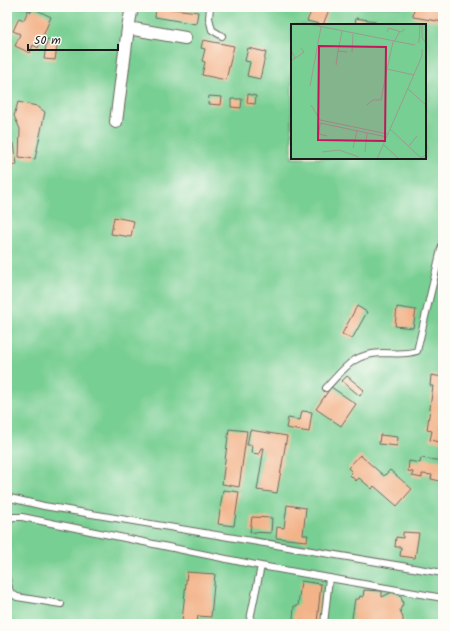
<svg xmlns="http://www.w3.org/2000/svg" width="450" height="631" font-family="Kalam,sans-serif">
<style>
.green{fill:#78cf93;stroke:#4a7658;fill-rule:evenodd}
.building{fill:#f3b389}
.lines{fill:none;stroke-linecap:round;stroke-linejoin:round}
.service-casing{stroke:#68665f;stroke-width:8}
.minor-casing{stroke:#68665f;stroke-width:14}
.service{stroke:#fff;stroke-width:6}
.minor{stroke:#fff;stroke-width:12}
.inset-road{fill:none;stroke:#9e9a8f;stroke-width:1}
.view{fill:#c2185b;fill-opacity:0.15;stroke:#c2185b;stroke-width:2}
.inset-edge{fill:none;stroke:#1c1c1c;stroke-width:2}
</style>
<rect width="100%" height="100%" fill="#fdfcf7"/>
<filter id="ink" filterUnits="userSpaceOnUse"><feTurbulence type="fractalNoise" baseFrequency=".025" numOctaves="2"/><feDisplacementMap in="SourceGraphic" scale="8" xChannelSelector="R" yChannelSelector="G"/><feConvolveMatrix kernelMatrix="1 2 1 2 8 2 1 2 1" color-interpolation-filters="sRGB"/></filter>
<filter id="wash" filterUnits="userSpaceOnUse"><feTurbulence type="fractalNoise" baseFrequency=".012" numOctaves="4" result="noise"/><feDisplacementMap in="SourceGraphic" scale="16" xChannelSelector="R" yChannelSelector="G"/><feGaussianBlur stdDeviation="0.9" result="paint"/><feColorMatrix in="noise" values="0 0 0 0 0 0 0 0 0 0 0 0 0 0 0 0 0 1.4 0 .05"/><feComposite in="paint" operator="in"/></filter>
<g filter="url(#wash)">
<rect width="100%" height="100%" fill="#f5eedb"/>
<path class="green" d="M7,7h436v617h-436zM292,25h133v133h-133z"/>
<g id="blocks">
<g class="building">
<polygon points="156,7 198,12 196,24 155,17"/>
<polygon points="313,7 330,7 323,25 307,21"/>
<polygon points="414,7 443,7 443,22 413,17"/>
<polygon points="33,8 51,17 38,48 33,45 30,53 15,46 20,34 13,31 19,18 24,20 28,10 31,12"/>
<polygon points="356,18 375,21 374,25 355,25"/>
<polygon points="47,39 58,41 55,60 44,59"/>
<polygon points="203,40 234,46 226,80 202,75 205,62 202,61 205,49 201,48"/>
<polygon points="248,48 266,52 260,79 247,76 250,62 245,61"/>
<polygon points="248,94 256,96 255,104 247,103"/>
<polygon points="209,96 222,97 221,105 208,104"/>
<polygon points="231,99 242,99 241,108 231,107"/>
<polygon points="18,102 37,106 45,112 35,159 19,157 20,129 14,116"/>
<polygon points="14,143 17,165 7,166 7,144"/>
<polygon points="114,217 134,221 131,237 111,234"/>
<polygon points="357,306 367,312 352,339 342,334"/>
<polygon points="397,307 416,310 413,328 395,326"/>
<polygon points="431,375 443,377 443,437 441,437 440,442 430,440 432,431 427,430 433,386 430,386"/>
<polygon points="347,376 364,390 360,396 342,381"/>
<polygon points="331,387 356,404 341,426 316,409"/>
<polygon points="302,411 312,412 309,432 286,428 288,418 300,420"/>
<polygon points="229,429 247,431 239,487 222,484"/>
<polygon points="250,430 287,436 277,493 257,490 264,448 261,448 259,454 251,453 252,445 247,445"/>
<polygon points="380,435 398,437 397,446 379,444"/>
<polygon points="360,455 384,476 390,470 412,489 397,506 374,486 372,489 359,478 356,481 350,475 352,472 348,468"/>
<polygon points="421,458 443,461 443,478 441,477 440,481 431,479 432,475 422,474 422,478 412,476 413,472 408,471 409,461 420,463"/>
<polygon points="223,490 239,492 234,526 218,524"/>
<polygon points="287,505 306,508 303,535 308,535 307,541 276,538 277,527 284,528"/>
<polygon points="252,517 272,518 271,533 250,532"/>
<polygon points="403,532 419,533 415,558 400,556 401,547 395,547 396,537 403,538"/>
<polygon points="187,572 215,574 211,617 198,616 197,623 182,621"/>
<polygon points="301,581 321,584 317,623 293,620 294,606 298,606"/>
<polygon points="364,590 382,591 382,597 392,592 401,596 403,604 400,610 403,618 403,624 351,624 355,599 359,599 360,596 363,597"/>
</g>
</g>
</g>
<g filter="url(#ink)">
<use href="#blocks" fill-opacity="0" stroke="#68665f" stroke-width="1"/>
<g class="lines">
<g class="service-casing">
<g id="service">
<polyline points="210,7 209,18 212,30 222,36"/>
<path d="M326,388c19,-20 26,-34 56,-35 12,0 23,2 35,-2l26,-110"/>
<polyline points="7,496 10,498 44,506 443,573"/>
<polyline points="7,524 12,517 22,517 261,566 443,598"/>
<polyline points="7,580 10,592 17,597 61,604"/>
<polyline points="249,624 261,566"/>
<polyline points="324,624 329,578"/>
</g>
</g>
<g class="minor-casing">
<g id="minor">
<polyline points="132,7 128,28 185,38"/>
<polyline points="116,122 128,28"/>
</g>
</g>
<use href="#service" class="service"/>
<use href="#minor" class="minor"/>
</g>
</g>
<g transform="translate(291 24)">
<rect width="135" height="135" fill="#f5eedb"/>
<path d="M0,0h135v135h-135z" fill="#78cf93"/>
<path class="inset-road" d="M17,0l107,21M131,1v13l4,5M51,7l-4,20 9,1M96,8l2,-4 12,4 4,-3M102,18l-6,27 27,6M103,18l6,-11M128,19l1,-19M0,26l4,8 -4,3M61,28l1,-18M3,35l10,-7 -3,-4M45,41l2,-14M19,62l11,-59M117,65l18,16M20,81l9,15 68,14M76,81l6,-5h8l6,-31M99,105l31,29 5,-3M36,112l-8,-2 1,-11 67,14M92,120l16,15M118,122l8,-10M62,124l4,-17M31,128l17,-2 20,7M74,128l2,-19M86,135l45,-103v-7"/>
<path class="view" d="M28,22l67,1 -1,94 -67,-1z"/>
<rect width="135" height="135" class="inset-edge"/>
</g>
<rect width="450" height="631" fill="none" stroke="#fdfcf7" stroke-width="24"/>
<path d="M28 44v6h90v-6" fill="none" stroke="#1c1c1c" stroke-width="2"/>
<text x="34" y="44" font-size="12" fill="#1c1c1c" stroke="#fdfcf7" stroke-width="3" paint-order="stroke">50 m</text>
</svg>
